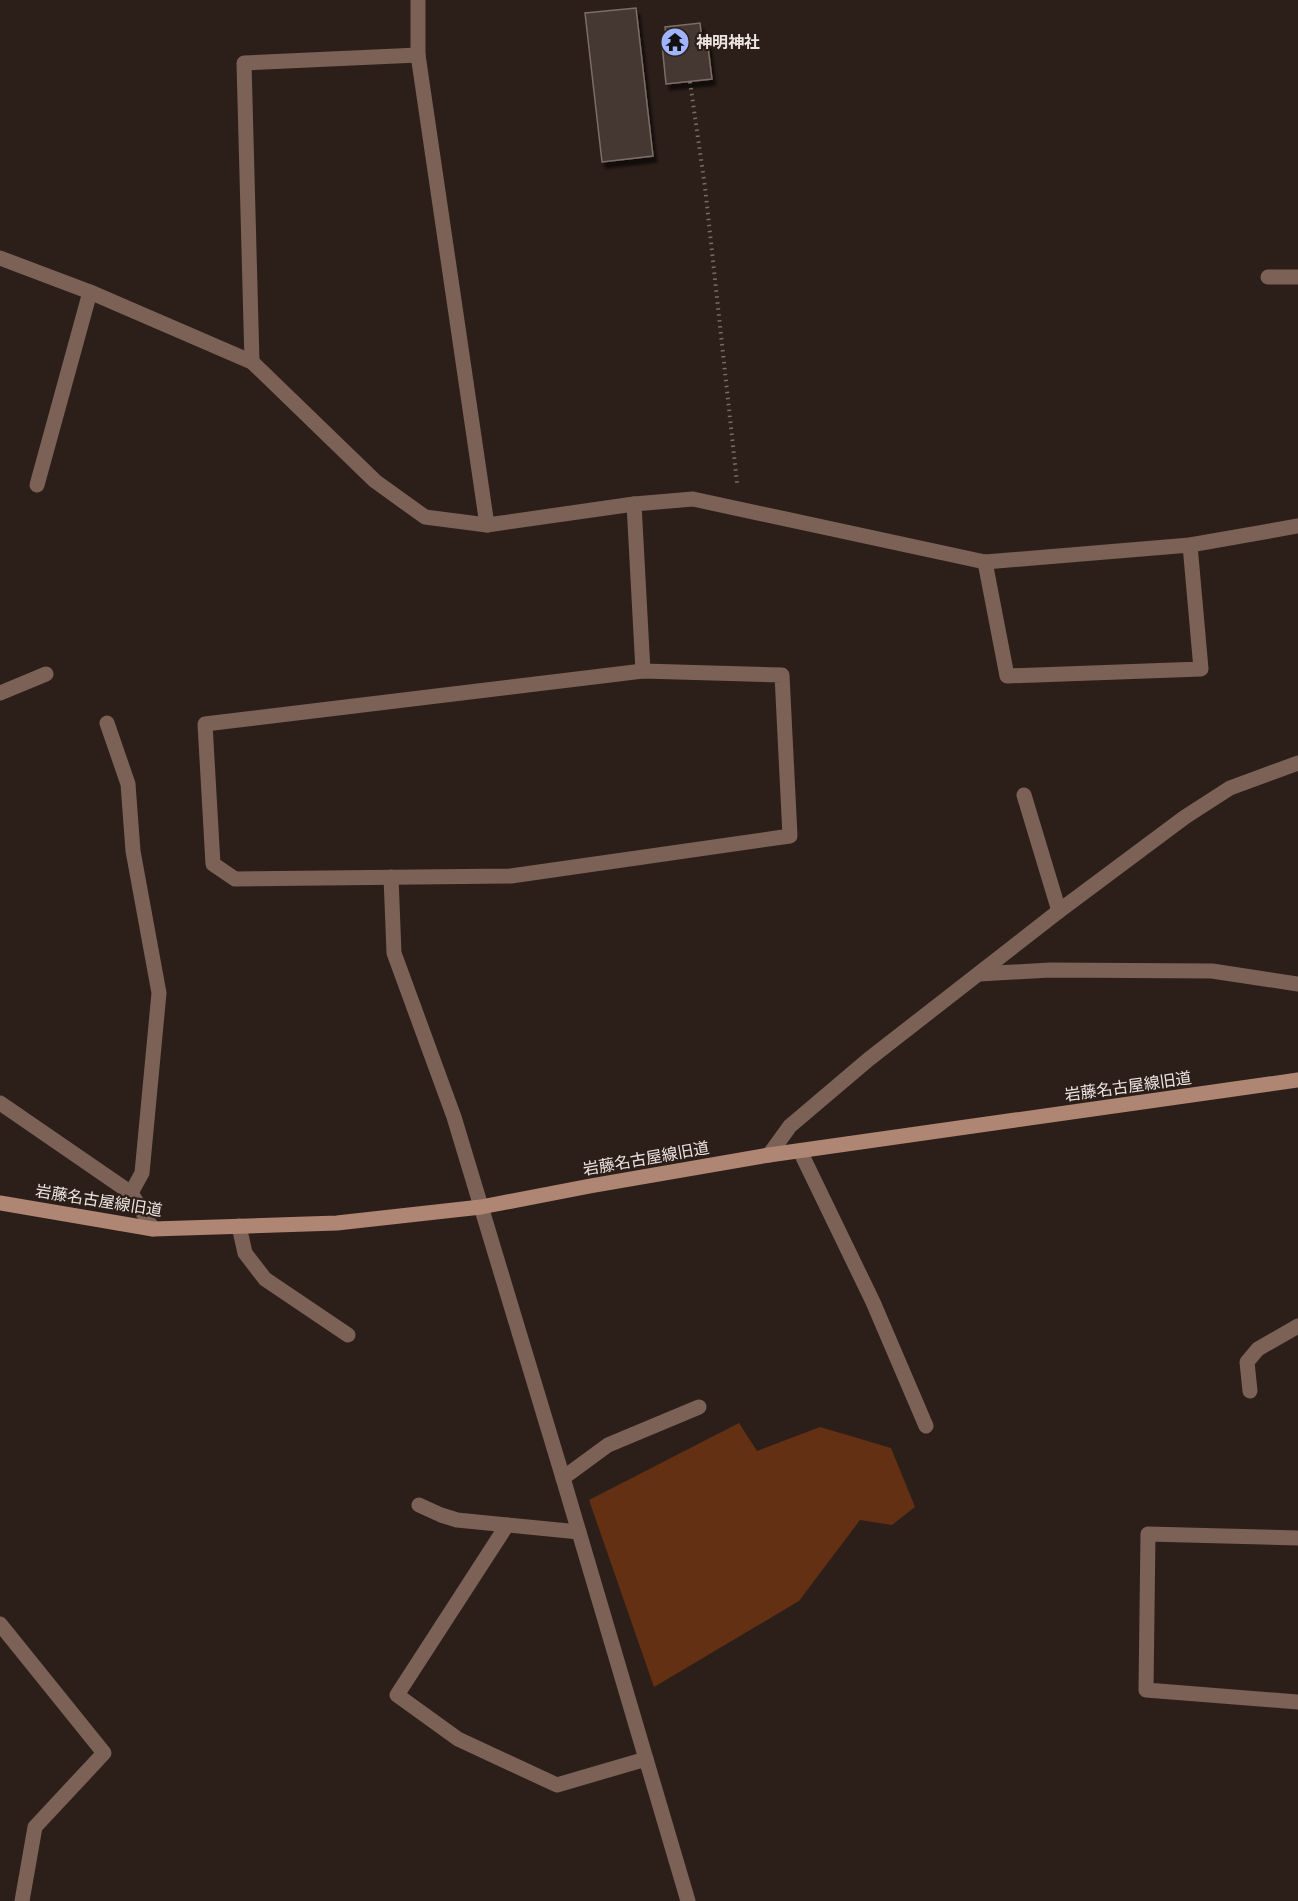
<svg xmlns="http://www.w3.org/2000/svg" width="1298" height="1901" font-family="'PT Sans Narrow','Noto Sans JP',sans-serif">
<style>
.green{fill:#633013}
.building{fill:#453730;stroke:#7d6d65;stroke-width:1.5;filter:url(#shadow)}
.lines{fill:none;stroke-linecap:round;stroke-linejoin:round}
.path{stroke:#776c66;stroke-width:4;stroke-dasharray:1.5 4.5;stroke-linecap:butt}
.street{stroke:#7c6156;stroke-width:15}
.secondary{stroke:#af8573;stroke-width:15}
.labels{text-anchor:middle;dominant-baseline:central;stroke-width:4.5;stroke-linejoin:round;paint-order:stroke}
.poi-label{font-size:16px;font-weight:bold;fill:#eee5e0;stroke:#2c1f19;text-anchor:start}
.street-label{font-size:16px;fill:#eee5e0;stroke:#2c1f19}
</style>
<defs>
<filter id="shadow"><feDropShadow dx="3.5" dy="6" stdDeviation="1.5" flood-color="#0009"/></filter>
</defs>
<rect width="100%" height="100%" fill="#2c1f19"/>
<polygon class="green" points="739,1423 757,1451 820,1427 891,1448 915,1507 892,1525 860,1520 799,1601 654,1687 589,1500"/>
<g class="building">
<polygon points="636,8 653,156 602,162 585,13"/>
<polygon points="700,23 702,40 707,39 712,79 666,84 662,44 667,44 665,27"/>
</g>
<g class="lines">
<polyline class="path" points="690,82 705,187 737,483"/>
<g class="street">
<polyline points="418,0 418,55 487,525"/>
<polyline points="0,258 90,292 252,362 375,481 425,517 487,525 634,504 693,499 985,562 1190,545 1298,526"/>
<polyline points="1268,277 1298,277"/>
<polyline points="252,362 244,63 418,55"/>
<polyline points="37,485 90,292"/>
<polyline points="634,504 643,671"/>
<polyline points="985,562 1007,676 1201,669 1190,545"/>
<polygon points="643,671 782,675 790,836 511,876 235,879 213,864 205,724"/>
<polyline points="0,693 46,674"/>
<polyline points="107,723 128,784 133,851 159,993 142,1173 131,1193"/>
<polyline points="1024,795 1059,911"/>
<polyline points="391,877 394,953 454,1117 563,1478 688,1901"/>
<polyline points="979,974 1050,970 1212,971 1298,984"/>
<polyline points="0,1103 131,1193 153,1229"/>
<polyline points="800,1151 873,1302 926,1426"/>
<polyline points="769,1155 790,1126 869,1059 1059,911 1185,817 1230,788 1298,763"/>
<polyline points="239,1226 245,1253 265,1279 348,1335"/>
<polyline points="1250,1391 1247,1362 1258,1349 1298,1326"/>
<polyline points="563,1478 608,1445 699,1407"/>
<polyline points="419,1505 441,1515 457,1520 579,1532"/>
<polyline points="507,1525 397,1695 458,1739 557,1785 646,1759"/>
<polyline points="1298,1538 1148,1534 1146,1690 1298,1702"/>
<polyline points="0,1624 104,1753 35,1827 22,1901"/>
</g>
<polyline class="secondary" points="0,1203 153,1229 337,1223 481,1207 590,1186 769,1155 1298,1080"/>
</g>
<defs>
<g id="temple-disc" transform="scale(1.5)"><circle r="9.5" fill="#a0b3fd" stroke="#2c1f19"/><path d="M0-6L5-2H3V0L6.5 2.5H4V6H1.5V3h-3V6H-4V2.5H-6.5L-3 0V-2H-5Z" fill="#111"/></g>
</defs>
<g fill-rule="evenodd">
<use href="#temple-disc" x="675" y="42"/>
</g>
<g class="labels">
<g class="poi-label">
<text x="696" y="42">神明神社</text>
</g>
<g class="street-label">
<text transform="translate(1128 1086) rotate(-8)">岩藤名古屋線旧道</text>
<text transform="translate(646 1158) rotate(-10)">岩藤名古屋線旧道</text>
<text transform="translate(99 1200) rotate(9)">岩藤名古屋線旧道</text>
</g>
</g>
</svg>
